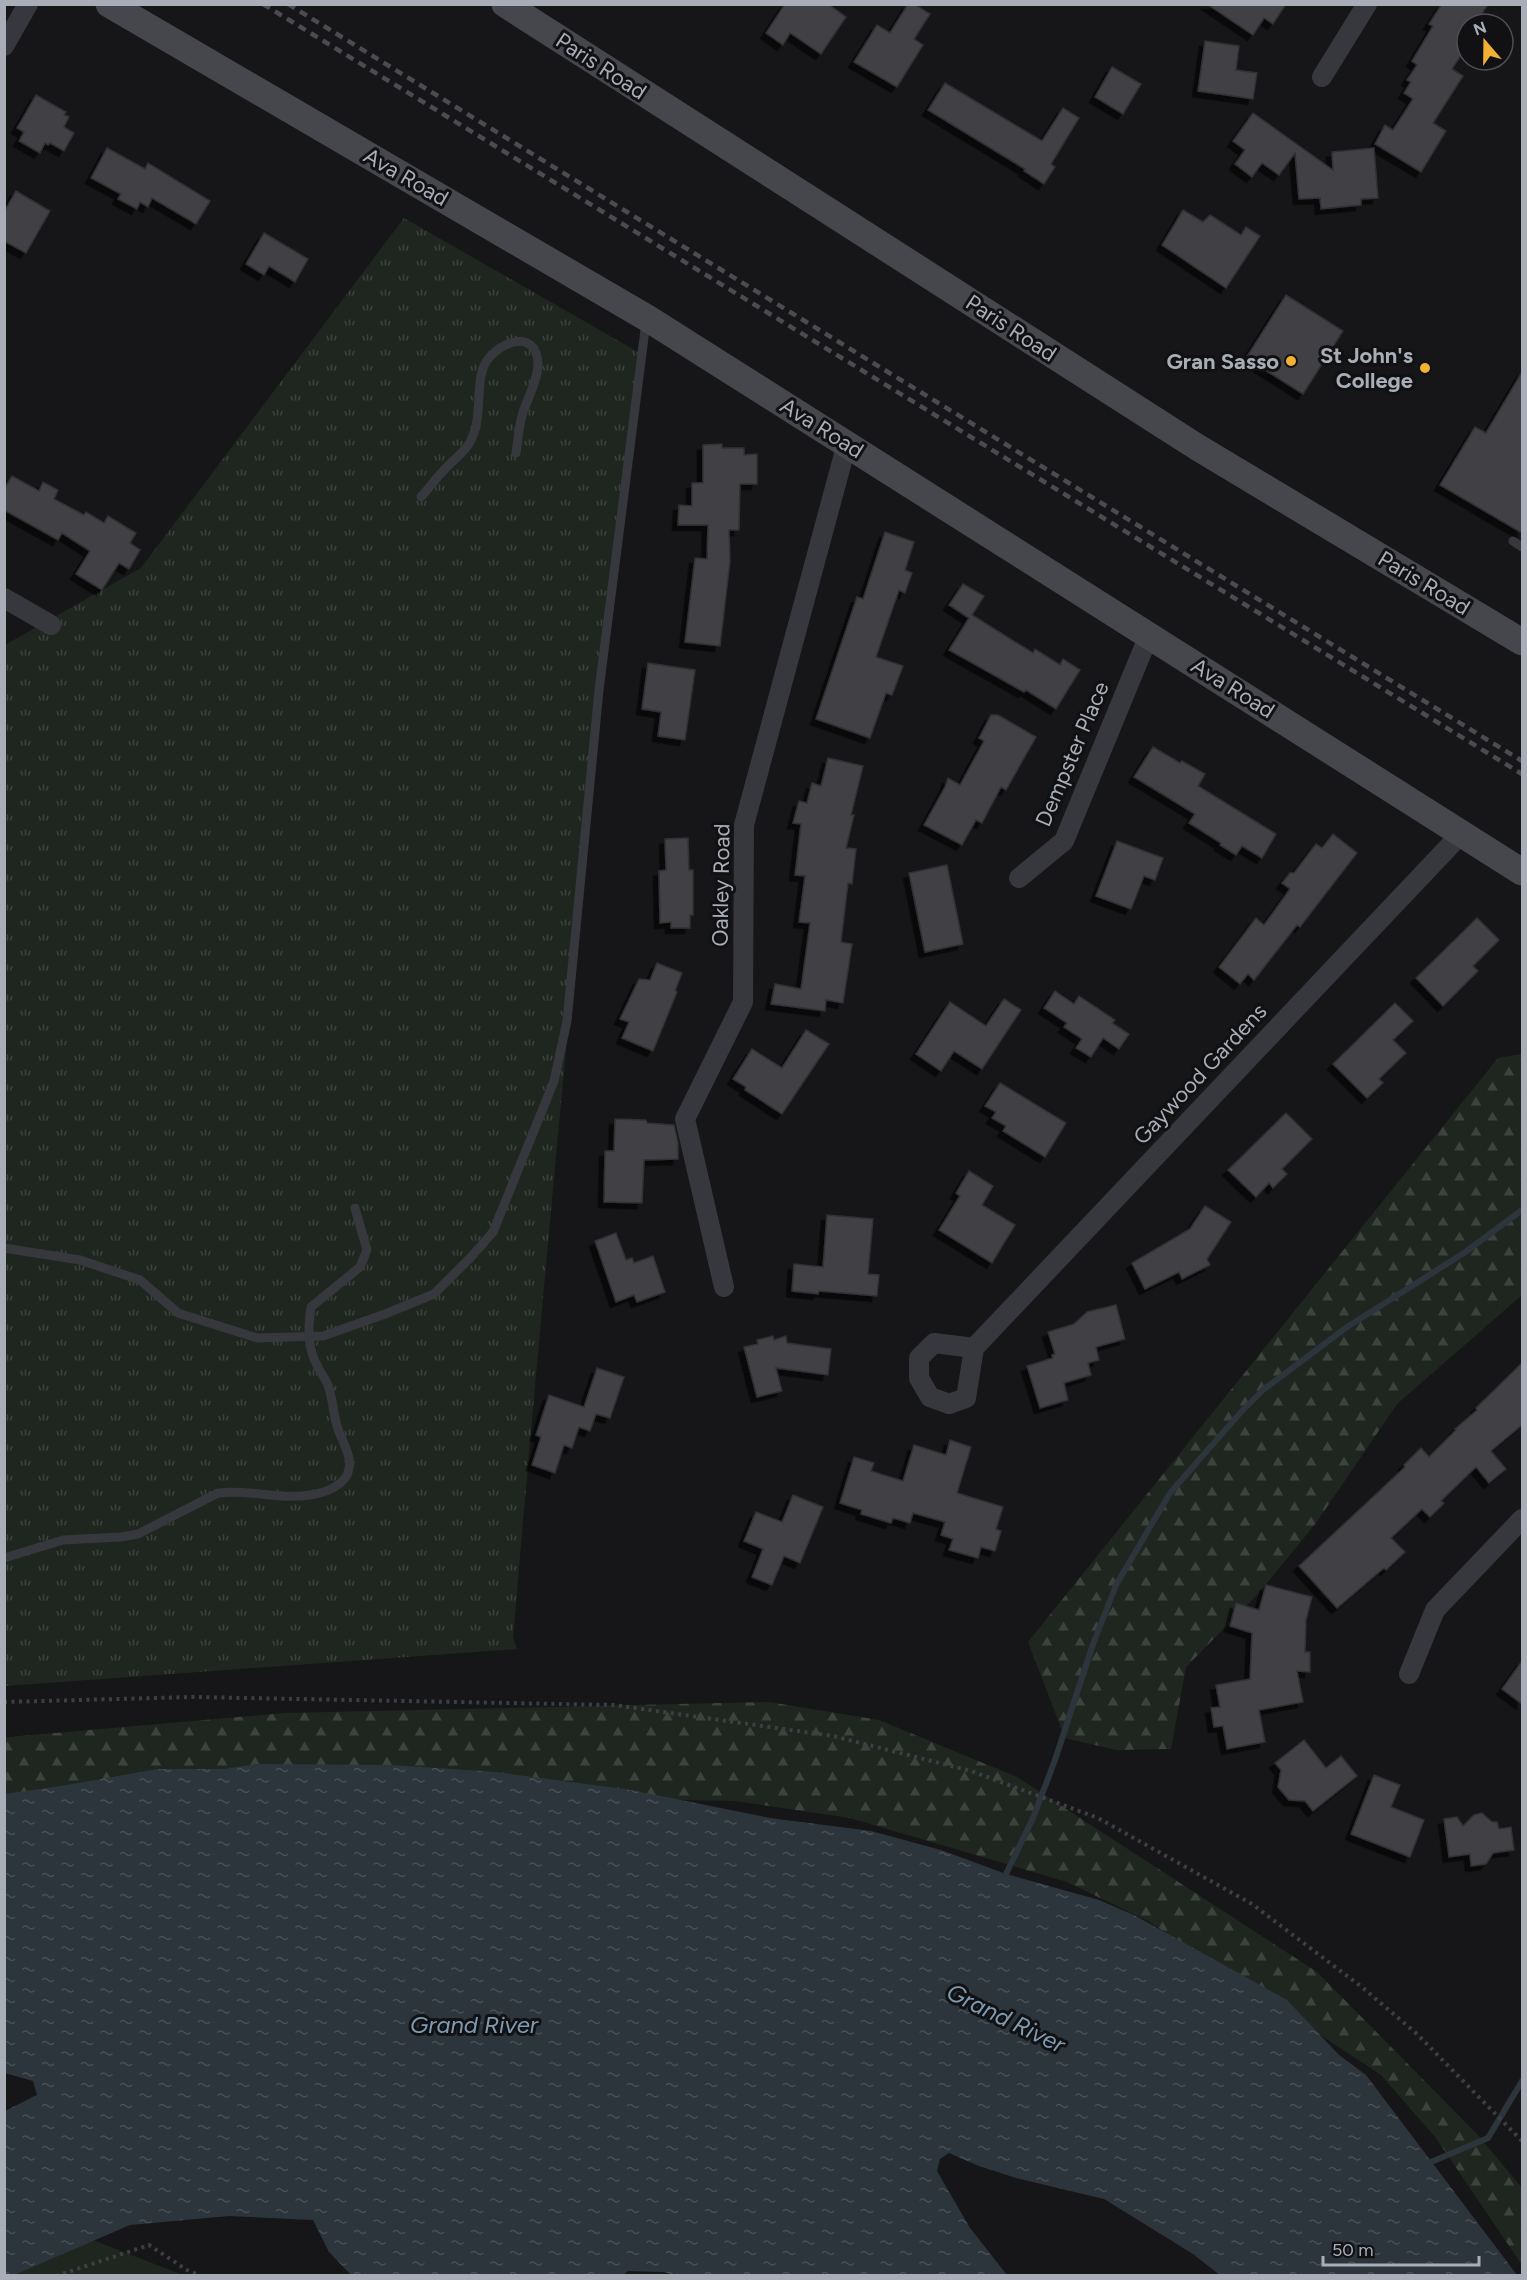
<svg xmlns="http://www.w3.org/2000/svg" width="1527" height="2280" font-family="Figtree,sans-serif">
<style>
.grass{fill:url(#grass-tufts)}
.forest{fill:url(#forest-firs)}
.park{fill:#1e261f}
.water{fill:url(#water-ripples)}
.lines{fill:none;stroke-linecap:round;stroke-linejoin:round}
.stream{stroke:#2c353c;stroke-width:6}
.building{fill:#404145;stroke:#303034;stroke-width:1.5;filter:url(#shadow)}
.path{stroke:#3d3f44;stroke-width:4;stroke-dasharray:3 4.5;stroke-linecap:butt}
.lane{stroke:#37383d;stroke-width:9}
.street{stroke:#37383d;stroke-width:20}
.secondary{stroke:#45474d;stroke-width:27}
.rail{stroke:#4a4c52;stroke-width:4.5;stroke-dasharray:8 6;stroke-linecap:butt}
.poi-dot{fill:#f2b134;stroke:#111113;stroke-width:2}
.labels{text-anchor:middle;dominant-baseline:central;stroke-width:6;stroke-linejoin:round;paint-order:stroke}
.street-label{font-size:22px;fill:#a8adb8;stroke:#111113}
.poi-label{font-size:22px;font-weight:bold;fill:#a8adb8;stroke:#111113;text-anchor:end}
.water-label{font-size:24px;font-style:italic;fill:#7f9bb3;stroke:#111113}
</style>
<defs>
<pattern id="grass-tufts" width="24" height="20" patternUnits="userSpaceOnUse" patternTransform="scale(1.5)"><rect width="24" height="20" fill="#1e261f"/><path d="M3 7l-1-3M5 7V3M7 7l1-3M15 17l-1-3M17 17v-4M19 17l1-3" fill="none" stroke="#3c433d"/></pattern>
<pattern id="forest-firs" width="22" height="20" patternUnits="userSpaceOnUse" patternTransform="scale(1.5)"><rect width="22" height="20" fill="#1e261f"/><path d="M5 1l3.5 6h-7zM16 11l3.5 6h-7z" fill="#3c433d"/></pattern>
<pattern id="water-ripples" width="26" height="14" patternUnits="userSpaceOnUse" patternTransform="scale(1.5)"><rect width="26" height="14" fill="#2c353c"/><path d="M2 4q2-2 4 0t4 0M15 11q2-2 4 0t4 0" fill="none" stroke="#485056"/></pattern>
<filter id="shadow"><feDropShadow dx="-5.5" dy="5.5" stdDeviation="0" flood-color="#0009"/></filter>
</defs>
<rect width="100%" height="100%" fill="#161618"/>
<path class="grass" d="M404,218l234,134c-48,428 -88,856 -125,1285l4,12 -512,37v-1041l136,-77z"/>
<g class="forest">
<polygon points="1522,1054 1522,1295 1397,1404 1316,1523 1257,1595 1186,1667 1171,1749 1116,1750 1065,1738 1028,1642 1498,1058"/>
<polygon points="769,1702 879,1720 1017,1777 1317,1972 1477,2134 1522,2188 1522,2265 1436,2138 1381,2075 1148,1921 1067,1882 850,1818 735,1801 396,1795 5,1800 5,1738 9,1737 285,1713"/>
</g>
<polygon class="park" points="75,2233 183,2275 5,2275 4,2257"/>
<polygon class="water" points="256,1764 393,1765 495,1772 631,1790 770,1818 871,1831 941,1850 1006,1874 1099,1900 1134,1915 1287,2000 1339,2055 1366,2075 1517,2275 1220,2275 1193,2254 1104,2199 1016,2178 979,2166 949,2153 940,2159 937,2171 970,2228 1007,2275 679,2276 663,2272 628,2271 622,2276 351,2275 329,2252 313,2220 229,2216 130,2225 14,2275 5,2275 5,2111 37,2095 33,2081 5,2073 5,1794 61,1786 158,1769 224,1769"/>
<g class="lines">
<g class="stream">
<polyline points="1006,1874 1033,1818 1055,1760 1092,1647 1116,1585 1170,1493 1241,1412 1263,1390 1347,1327 1464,1253 1522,1210"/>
<polyline points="1431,2162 1488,2138 1522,2081"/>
</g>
</g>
<g class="building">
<polygon points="785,4 828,4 846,17 821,54 790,33 783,45 766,33"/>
<polygon points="908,4 914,4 930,14 914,39 923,45 897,87 854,62 877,25 890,33"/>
<polygon points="1207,4 1286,4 1273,24 1264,18 1253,35"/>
<polygon points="1442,4 1488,4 1476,24 1467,24 1467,46 1452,69 1463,76 1433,123 1446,131 1421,172 1375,144 1385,125 1393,130 1413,99 1404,93 1411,82 1407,80 1417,65 1412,61 1433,26 1429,24"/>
<polygon points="1205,41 1239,46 1236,70 1257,73 1253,99 1198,91"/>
<polygon points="1112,67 1141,84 1123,114 1095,97"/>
<polygon points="945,83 1042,141 1063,108 1079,118 1051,164 1055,167 1044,184 1024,171 1025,169 928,110"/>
<polygon points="36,95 66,112 64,115 69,117 64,127 74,133 64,151 50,143 48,145 45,143 40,153 19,141 24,132 17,128"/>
<polygon points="1253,113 1333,170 1332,152 1374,148 1378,198 1361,199 1361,205 1321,209 1320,198 1299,199 1295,153 1279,175 1262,163 1252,177 1235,164 1245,150 1233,141"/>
<polygon points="107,148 145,169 148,163 210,201 196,224 152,198 148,207 140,202 137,209 118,199 121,194 91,178"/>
<polygon points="16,191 50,211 26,253 4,241 4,212"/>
<polygon points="1183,210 1203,222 1210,215 1241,235 1246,227 1260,236 1226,288 1162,245"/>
<polygon points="264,233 308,259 295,282 269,266 264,275 246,264"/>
<polygon points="1286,295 1343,331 1303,394 1246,358"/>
<polygon points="1522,372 1522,533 1440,485 1475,427 1486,433"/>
<polygon points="722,444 722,448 744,448 744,455 757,454 757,484 740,484 739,530 729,530 730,561 720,646 685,642 695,558 707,559 708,525 678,525 679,505 692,506 692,483 703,483 703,445"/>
<polygon points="12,476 39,491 43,482 58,490 54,499 84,515 86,512 104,523 108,516 136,533 130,543 140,550 129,569 119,563 102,590 76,574 90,551 62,533 58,540 4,510 4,489"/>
<polygon points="885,532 914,542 905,570 912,573 905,593 899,590 876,657 903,666 892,695 886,693 870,738 816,719 857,597 863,599"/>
<polygon points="963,584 984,596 972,615 1033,653 1035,649 1060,665 1063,659 1080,670 1056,709 1026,690 1024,692 949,650 969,618 949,605"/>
<polygon points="648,663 695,670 685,740 658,736 661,712 642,709"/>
<polygon points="991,715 998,715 1036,737 1006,790 1001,787 982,823 976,820 962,845 924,825 945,787 948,778 960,785 984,741 979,738"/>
<polygon points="1153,747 1180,763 1182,761 1205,774 1198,786 1276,834 1262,858 1242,846 1236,855 1220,845 1221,843 1189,823 1195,814 1134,777"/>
<polygon points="828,758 863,766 851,815 854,815 846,848 856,849 852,884 848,883 841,942 852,944 843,1003 826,1000 825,1011 771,1004 775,984 801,989 810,923 799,922 805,876 795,875 801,824 793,823 799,801 807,803 812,783 821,786"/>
<polygon points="1333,834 1357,853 1300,927 1297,925 1254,980 1248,974 1240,984 1219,967 1256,918 1264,925 1290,889 1282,883 1290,873 1294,873 1316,844 1322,848"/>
<polygon points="688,838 689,870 693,870 693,915 690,915 690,928 671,928 671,922 660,923 659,871 666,870 665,839"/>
<polygon points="1117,841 1163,858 1155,880 1144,876 1131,909 1096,896"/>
<polygon points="947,865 963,944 925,952 909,873"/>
<polygon points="1477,918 1499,940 1473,966 1478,971 1443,1006 1416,978"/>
<polygon points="657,963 682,973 675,991 677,992 653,1051 622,1038 629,1022 620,1019 639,979 650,980"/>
<polygon points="1055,991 1074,1004 1079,996 1115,1020 1112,1023 1129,1034 1119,1049 1103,1038 1091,1057 1076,1048 1082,1039 1064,1027 1067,1023 1044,1008"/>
<polygon points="1004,999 1021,1010 982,1069 954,1051 941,1071 916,1054 950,1002 986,1026"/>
<polygon points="1395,1003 1413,1021 1393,1040 1406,1053 1379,1079 1383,1083 1367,1098 1333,1064"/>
<polygon points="806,1030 829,1044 782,1114 745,1090 746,1087 733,1079 752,1049 782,1068"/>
<polygon points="1000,1083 1066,1123 1045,1157 1003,1131 1006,1126 992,1118 996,1112 985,1106"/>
<polygon points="1286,1113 1312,1139 1282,1169 1287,1174 1273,1188 1269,1183 1256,1197 1228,1170"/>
<polygon points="615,1119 646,1120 647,1123 674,1125 678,1143 678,1159 644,1160 642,1203 604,1202 605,1151 614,1151"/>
<polygon points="969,1171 993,1186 982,1205 1015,1225 992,1263 939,1230 960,1196 956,1193"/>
<polygon points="1205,1206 1231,1222 1207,1259 1210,1265 1182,1279 1179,1272 1145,1289 1132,1263 1190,1229"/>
<polygon points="827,1215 873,1219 868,1274 879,1275 877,1296 819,1291 818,1294 792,1291 794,1264 823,1267"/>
<polygon points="616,1233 626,1260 632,1258 634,1263 653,1256 665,1292 637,1302 634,1295 616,1302 595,1241"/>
<polygon points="1116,1305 1125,1339 1096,1347 1099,1360 1088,1363 1091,1375 1064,1383 1068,1400 1040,1408 1027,1366 1053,1358 1052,1355 1055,1354 1048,1332 1074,1324 1087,1312"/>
<polygon points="773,1336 774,1340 786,1336 787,1343 831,1349 828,1375 776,1368 782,1391 757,1397 744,1347 758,1344 757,1340"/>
<polygon points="1522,1363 1522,1425 1491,1451 1506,1469 1489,1483 1476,1467 1441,1501 1444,1503 1430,1517 1422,1509 1391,1538 1405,1552 1386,1570 1384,1568 1337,1608 1299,1566 1405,1467 1404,1465 1421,1448 1429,1457 1456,1430 1455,1429 1477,1410 1476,1408"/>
<polygon points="597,1368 624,1377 610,1418 596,1414 590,1431 579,1427 572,1448 564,1445 555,1473 532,1465 541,1437 536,1435 549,1395 584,1407"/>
<polygon points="950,1440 971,1447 957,1493 1003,1507 996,1529 1001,1531 995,1551 981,1547 978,1558 949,1550 953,1539 941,1535 945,1522 913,1513 910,1523 893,1518 891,1523 861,1514 862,1510 840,1503 854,1457 874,1463 871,1471 903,1481 914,1445 946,1455"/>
<polygon points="793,1495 823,1507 800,1563 784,1556 772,1585 752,1577 763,1549 744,1541 756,1512 782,1522"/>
<polygon points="1266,1585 1312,1597 1306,1620 1305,1652 1310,1652 1310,1672 1297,1671 1303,1702 1259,1710 1265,1742 1227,1749 1223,1726 1214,1727 1211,1708 1220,1707 1216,1685 1250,1679 1252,1633 1230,1626 1236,1603 1259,1610"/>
<polygon points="1522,1661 1522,1704 1502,1689"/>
<polygon points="1304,1740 1326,1768 1341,1756 1357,1776 1313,1811 1305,1801 1289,1800 1278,1787 1281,1770 1275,1763"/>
<polygon points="1374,1775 1400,1785 1391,1807 1424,1820 1410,1857 1351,1834"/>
<polygon points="1482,1813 1492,1822 1497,1822 1499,1829 1511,1827 1514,1850 1493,1853 1486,1864 1471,1866 1470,1854 1449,1857 1444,1819 1457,1817 1463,1826 1474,1815"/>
</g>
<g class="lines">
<g class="path">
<polyline points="4,1702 193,1697 614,1705 833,1736 971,1771 1098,1818 1252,1904 1363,1988 1417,2034 1522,2141"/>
<polyline points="56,2276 149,2245 187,2270 201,2276"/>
</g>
<g class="lane">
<path d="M421,497c8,-9 15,-19 24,-28 8,-9 19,-16 25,-27 14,-25 4,-60 16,-80 13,-21 51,-34 52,2 0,15 -10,34 -15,48 -4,13 -5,27 -7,41"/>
<polyline points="1513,541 1522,547"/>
<polyline points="4,1248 80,1260 140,1280 178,1313 257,1338 323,1336 385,1314 434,1294 471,1257 493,1232 554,1081 567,1021 599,690 646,322"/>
<path d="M4,1558l59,-18 58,-3 17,-3 80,-41c31,-4 61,7 92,2 14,-2 36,-9 39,-26 3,-13 -7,-28 -11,-40 -5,-14 -5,-30 -10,-44 -3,-7 -8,-13 -11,-20 -10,-18 -9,-38 -6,-58l49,-40 7,-17 -12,-42"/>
</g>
<g class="street">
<polyline points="4,46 28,4"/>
<polyline points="1322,77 1367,4"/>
<polyline points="4,598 51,625"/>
<polyline points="1019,878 1064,841 1149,635"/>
<polyline points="724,1287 685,1119 743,1002 744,825 847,443"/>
<polyline points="974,1348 934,1343 919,1358 919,1378 930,1397 949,1404 966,1398 974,1348 1461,834"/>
<polyline points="1409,1674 1435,1610 1522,1519"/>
</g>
<g class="secondary">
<polyline points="109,4 647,318 1522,872"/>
<polyline points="505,4 1197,447 1522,642"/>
</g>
<g class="rail">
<polyline points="263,4 1522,774"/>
<polyline points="288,4 1522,761"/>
</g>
</g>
<g class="poi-dot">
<circle cx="1291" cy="361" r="6"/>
<circle cx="1425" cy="368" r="6"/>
</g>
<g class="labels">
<g class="street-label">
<text transform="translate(601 66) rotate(33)">Paris Road</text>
<text transform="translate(406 177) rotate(30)">Ava Road</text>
<text transform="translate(1011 328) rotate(33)">Paris Road</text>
<text transform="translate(822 428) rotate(32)">Ava Road</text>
<text transform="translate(1424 583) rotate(31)">Paris Road</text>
<text transform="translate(1233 688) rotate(32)">Ava Road</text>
<text transform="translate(1072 754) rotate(-67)">Dempster Place</text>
<text transform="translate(721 885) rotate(-89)">Oakley Road</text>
<text transform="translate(1200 1074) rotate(-47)">Gaywood Gardens</text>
</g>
<g class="poi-label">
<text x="1413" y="355">St John's<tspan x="1413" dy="25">College</tspan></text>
<text x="1279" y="361">Gran Sasso</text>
</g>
<g class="water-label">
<text transform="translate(1006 2018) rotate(26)">Grand River</text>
<text x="474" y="2024">Grand River</text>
</g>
</g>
<rect width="1527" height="2280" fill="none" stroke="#a8adb8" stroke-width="12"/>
<g transform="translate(1485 42) rotate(340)"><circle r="28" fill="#111113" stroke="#4d4f55" stroke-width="1.5"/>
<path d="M0-4.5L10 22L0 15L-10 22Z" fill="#f2b134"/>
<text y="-9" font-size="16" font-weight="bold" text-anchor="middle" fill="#a8adb8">N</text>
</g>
<path d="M1323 2256v9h156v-9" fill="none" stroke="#a8adb8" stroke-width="3"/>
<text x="1332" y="2256" font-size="18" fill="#a8adb8" stroke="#111113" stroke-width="4.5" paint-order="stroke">50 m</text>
</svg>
